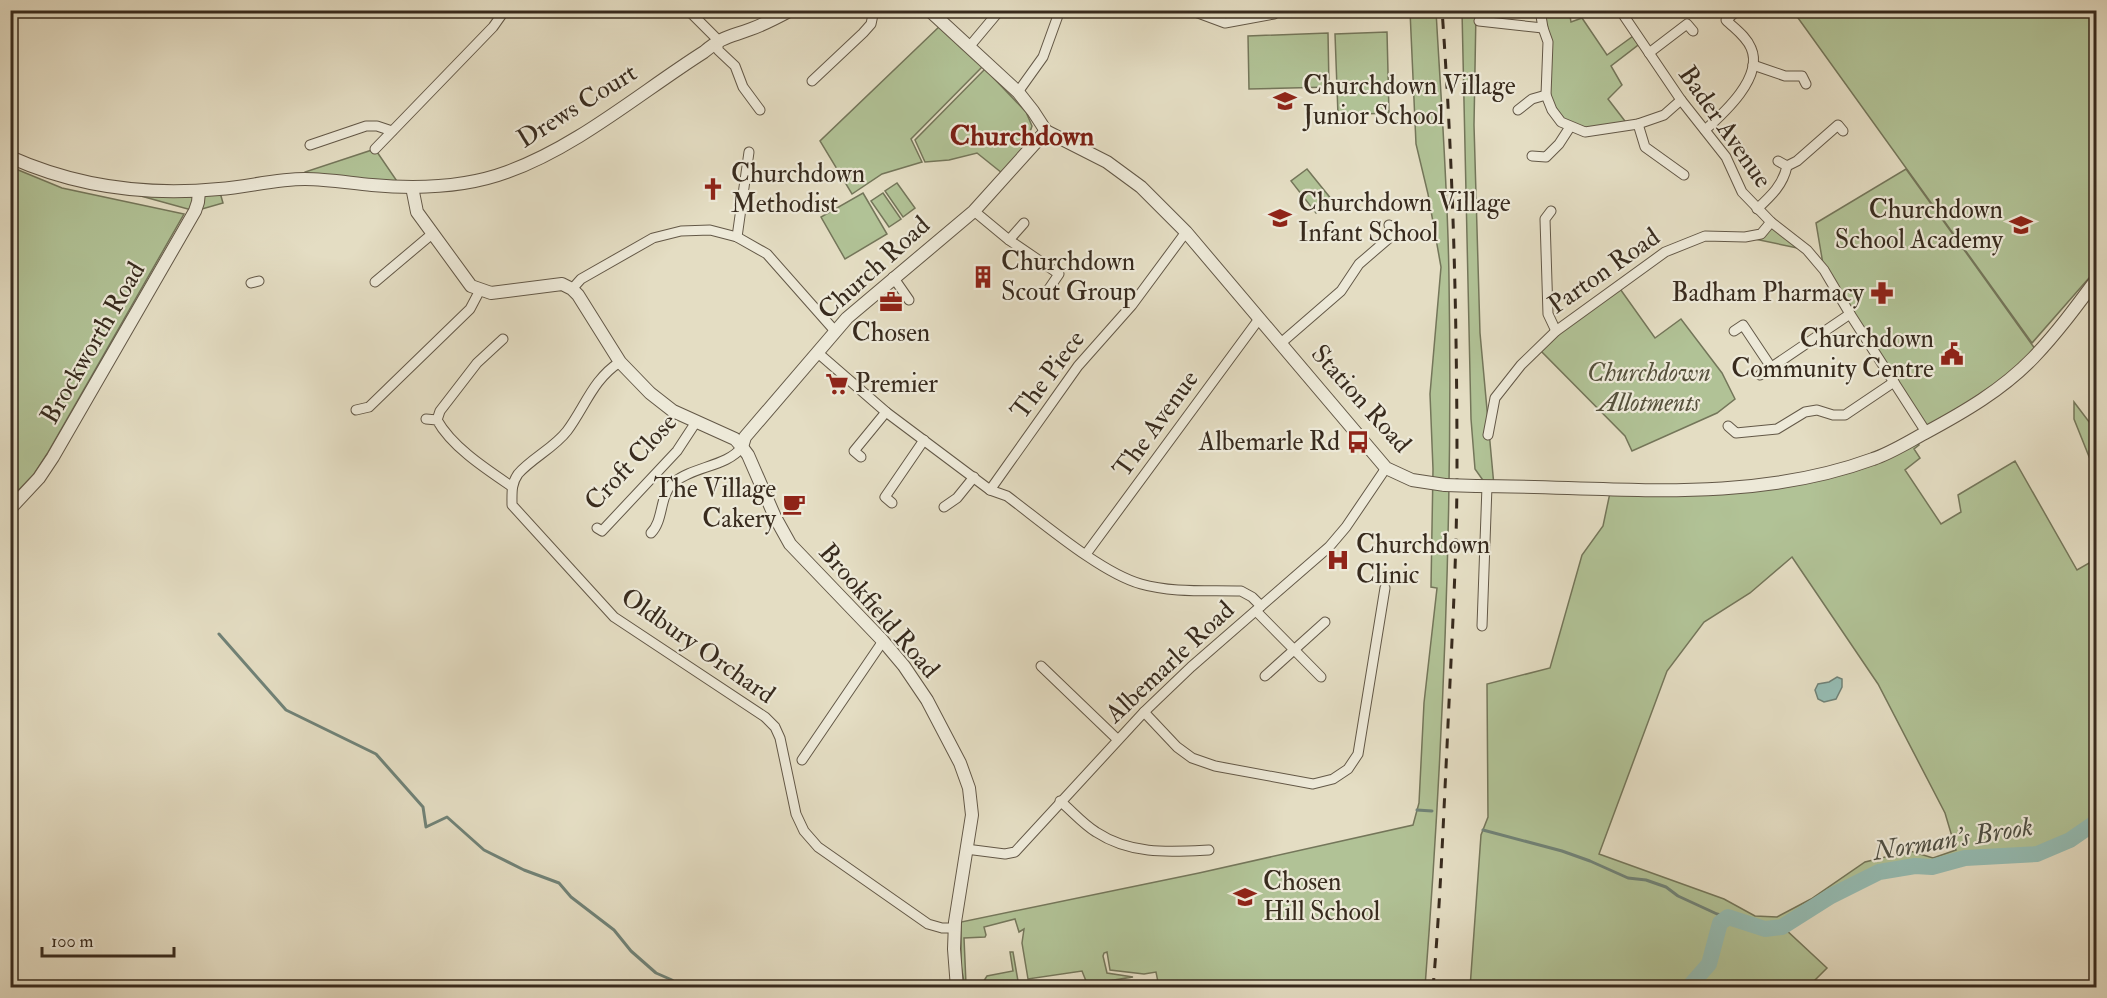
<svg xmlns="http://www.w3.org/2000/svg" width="2107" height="998" font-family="'IM FELL Double Pica',serif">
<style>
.green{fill:#b1c296;stroke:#74765a;stroke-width:1.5;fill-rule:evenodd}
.water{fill:#95bcb3;stroke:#708277;stroke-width:1.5}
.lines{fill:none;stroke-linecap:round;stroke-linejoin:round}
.stream{stroke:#708277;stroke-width:3}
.river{stroke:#95bcb3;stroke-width:16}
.minor-casing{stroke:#635847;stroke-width:11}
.tertiary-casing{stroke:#635847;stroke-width:14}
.minor{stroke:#ede9d8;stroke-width:9}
.tertiary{stroke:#ede9d8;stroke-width:12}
.rail{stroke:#382b1e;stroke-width:3;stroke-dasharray:10 10;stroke-linecap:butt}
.tertiary-bridge-casing{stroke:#635847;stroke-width:14;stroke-linecap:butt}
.tertiary-bridge{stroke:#ede9d8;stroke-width:12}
.labels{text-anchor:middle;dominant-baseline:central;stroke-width:4.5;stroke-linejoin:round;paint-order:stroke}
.poi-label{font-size:26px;fill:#382b1e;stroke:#ede9d8;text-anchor:start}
.street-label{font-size:26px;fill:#382b1e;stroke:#ede9d8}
.park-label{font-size:26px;font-style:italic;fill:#56513c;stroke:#ede9d8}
.water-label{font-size:27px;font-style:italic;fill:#4f4f43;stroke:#ede9d8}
.quarter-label{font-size:28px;font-weight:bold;fill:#7a1f14;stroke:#ede9d8}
</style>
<rect width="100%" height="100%" fill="#e4ddc3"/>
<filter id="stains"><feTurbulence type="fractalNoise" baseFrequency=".00333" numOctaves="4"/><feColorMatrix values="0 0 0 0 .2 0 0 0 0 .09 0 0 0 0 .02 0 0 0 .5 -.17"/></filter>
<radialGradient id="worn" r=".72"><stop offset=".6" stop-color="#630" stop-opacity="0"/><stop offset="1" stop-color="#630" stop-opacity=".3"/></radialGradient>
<g class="green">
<path d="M1410,11h26c5,89 12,179 13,269 4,237 -6,472 -24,707h-266l-3,-15 -12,2 -34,-4 -3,-18 -3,1 -1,3 4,17 26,4 -38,6v5l-10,-1 -1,-2 2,-4 -4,-10 -54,8 -6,-36 2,-14 -5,3 -4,-13 -31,8 2,8 -1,2 -21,1 2,46h10l-2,3h-9l-4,-21v-44l238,-49 214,-48 6,-22 5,-100 13,-115 -6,-1 2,-118 -3,-75 11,-127 -13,-73 -12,-50z"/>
<polygon points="1462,11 1476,11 1474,125 1480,333 1494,486 1487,486 1475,469 1471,419"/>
<polygon points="1540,11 1569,11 1571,22 1582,18 1607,55 1636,34 1642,42 1611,66 1622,85 1608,99 1628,125 1599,129 1570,127 1546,95 1548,42"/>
<polygon points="1793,11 2096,11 2096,270 2032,343"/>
<polygon points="942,24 983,66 911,139 922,162 882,174 852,194 820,141"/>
<polygon points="1387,32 1389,113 1338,115 1335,34"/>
<polygon points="1328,33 1329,87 1249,89 1248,36"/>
<polygon points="985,69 1026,112 1032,126 1026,144 1002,173 977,153 949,160 925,162 915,140"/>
<polygon points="375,149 401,187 304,179 305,172"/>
<polygon points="11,167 62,188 184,214 47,454 34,474 11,498"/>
<polygon points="1307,169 1332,200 1316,213 1291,181"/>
<polygon points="1906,169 2038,353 2032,359 1926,432 1824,270 1816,223"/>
<polygon points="897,183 915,208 903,217 885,191"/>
<polygon points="112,188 219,189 223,203 195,211"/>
<polygon points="863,193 887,234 845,259 821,217"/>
<polygon points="883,193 901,219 889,227 871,201"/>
<polygon points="1771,222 1807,250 1745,237 1761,234"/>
<polygon points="1618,286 1655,338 1681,319 1722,373 1735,399 1717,413 1632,451 1625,436 1538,348"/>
<polygon points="2074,402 2096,431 2096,474 2074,419"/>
<path d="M1916,438l3,7 -5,4 6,9 -15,12 36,54 20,-12 -3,-17 57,-34 62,109 19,-11v266l-26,15 -33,14 -72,4 -33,9 -17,-1 -36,6 -48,24 -48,31 44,41 -19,19 -338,1 11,-153 7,-18 -1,-133 63,-16 32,-113 21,-29 8,-38 183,-7zM1792,557l86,127 67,129 11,37 -23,8 -23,-7 -45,11 -54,37 -34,18 -22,-1 -31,-17 -125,-45 68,-183 37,-49 46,-29z"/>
<polygon points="1010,952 1013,952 1018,981 980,987 987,976 1013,971"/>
</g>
<polygon class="water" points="1837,677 1842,679 1842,687 1836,699 1824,702 1818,699 1815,690 1818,684 1829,682"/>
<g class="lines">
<g class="stream">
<polyline points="219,634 286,710 376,754 423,807 426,827 447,817 484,850 524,870 559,883 571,897 614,930 631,951 656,973 672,980 680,988"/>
<polyline points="1417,810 1432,811"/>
<polyline points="1483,830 1562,851 1590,861 1628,878 1646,880 1666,887 1678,896 1717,914 1728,917"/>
</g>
<polyline class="river" points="1688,988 1709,964 1720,923 1728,917 1765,929 1782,927 1831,896 1879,872 1915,866 1932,867 1965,858 2037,854 2070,840 2096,822"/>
<g class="minor-casing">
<g id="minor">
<polyline points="688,10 718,40 718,50 735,66 743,87 760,110"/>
<polyline points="1190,10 1225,23 1274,14 1278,10"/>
<polyline points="1540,10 1543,28 1548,42 1546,95 1552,110 1561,122 1585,132 1638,124 1664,115 1681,100"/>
<polyline points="1620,10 1681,100 1726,157 1742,192 1771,222 1807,250 1824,270 1850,314 1926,432"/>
<polyline points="1479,21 1543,28"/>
<polyline points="969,47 1000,10"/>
<polyline points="1649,53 1687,24 1693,31"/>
<polyline points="1753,65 1785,76 1802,76 1806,84"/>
<polyline points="812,81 863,33 871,24 874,10"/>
<polyline points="1018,92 1043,57 1060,10"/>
<polyline points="1518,110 1532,99 1546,95"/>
<polyline points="1638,124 1645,147 1684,175"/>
<path d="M1705,130c19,-17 59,-53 46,-82 -5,-12 -16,-19 -25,-28l12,-10"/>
<polyline points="310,145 366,126 377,126 392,131"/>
<polyline points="375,149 493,27 505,10"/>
<polyline points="1532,156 1546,157 1559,144 1570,127"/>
<polyline points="1787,166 1797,161 1838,125 1843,131"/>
<path d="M1757,209c14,-13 26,-24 30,-43l-9,-5"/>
<polyline points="974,211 1009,240 1059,274 1044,296"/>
<polyline points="1551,211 1545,219 1548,314 1556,331"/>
<polyline points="737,237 749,152"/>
<polyline points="1009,240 1024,223"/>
<polyline points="893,277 909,300"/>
<polyline points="375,282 432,234"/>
<polyline points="251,283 259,281"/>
<polyline points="572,289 581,279 653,238 681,231 710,230 737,237 767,254 835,331"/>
<polyline points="1734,331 1743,325 1771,367"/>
<polyline points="1281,343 1341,291 1359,264 1395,233 1389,225"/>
<path d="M818,353l68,59 104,78 17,6c35,26 94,77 134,88 31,9 68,6 100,7l11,6 9,9"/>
<path d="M620,362c-27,17 -35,45 -53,69 -13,17 -35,27 -49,43 -7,10 -6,19 -6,31l102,112 151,100 10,10 5,11 16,76 8,17 14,16 110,77 14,4h13"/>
<polyline points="1760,375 1850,314"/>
<polyline points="356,410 369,407 470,309 480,290"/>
<path d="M426,419l11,1c15,27 49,49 74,66"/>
<polyline points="437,420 440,411 477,363 503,339"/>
<polyline points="1728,426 1736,433 1777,429 1805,412 1817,410 1833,415 1845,415 1894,382"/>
<polyline points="1488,435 1495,398 1521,365 1556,331 1665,252 1705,236 1745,237 1761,234 1771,222"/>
<polyline points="861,457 854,451 886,412"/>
<polyline points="990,490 1078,366 1132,305 1186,232"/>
<polyline points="892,503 885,497 924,440"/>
<polyline points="944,507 957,498 974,477"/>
<polyline points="597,528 602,531 677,451 696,422"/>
<path d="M651,533c13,-13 8,-37 22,-50 20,-17 54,-16 69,-36"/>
<polyline points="1086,554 1259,319"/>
<polyline points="1256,611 1321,677"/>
<polyline points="1482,626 1487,486"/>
<polyline points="1041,666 1117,739"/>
<polyline points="1265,676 1325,622"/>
<polyline points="1144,712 1177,747 1192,758 1215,766 1313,784 1333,779 1348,769 1358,754 1385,588"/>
<polyline points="802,760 883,641"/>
<path d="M1060,801c12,10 23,23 36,31 35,23 73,20 113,18"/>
<polyline points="966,849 1005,854 1015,852 1144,712 1191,667 1329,547 1346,527 1386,468"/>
</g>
</g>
<g class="tertiary-casing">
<g id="tertiary">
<polyline points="929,10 1018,92 1033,111 1046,131 1107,162 1141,187 1186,232 1386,468 1412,480 1445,485"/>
<path d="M10,157c67,30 137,39 209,32 28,-2 57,-10 86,-10 22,0 45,4 67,6 45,4 92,3 135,-13 70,-25 134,-80 197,-120 19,-16 26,-15 47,-23 14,-5 27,-12 40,-19"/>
<polyline points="412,187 417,212 471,286 491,293 562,284 572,289 578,295 620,362 650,393 673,411 735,439 742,447 748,455 775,517 790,544 883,641 904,666 927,700 960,763 969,788 972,815 955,922 954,949 957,988"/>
<polyline points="742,447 745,437 847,318 974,211 1046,131"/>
<path d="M1476,486c133,0 269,20 397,-27 18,-6 35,-17 52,-26 39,-21 77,-43 108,-75 23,-24 43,-51 63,-78"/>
<polyline points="10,509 39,478 53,457 195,211 198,202 199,191"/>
</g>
</g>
<use href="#minor" class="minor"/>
<use href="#tertiary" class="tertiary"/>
<path class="rail" d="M1433,988c7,-80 10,-161 14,-241 4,-93 10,-187 10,-280 0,-152 -4,-305 -15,-457"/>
<g class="tertiary-bridge-casing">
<polyline id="tertiary-bridge" points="1445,485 1476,486"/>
</g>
<use href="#tertiary-bridge" class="tertiary-bridge"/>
</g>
<defs>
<g id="school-bare" transform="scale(1.8)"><path d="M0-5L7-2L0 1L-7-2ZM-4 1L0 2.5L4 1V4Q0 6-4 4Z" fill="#8f2418" stroke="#ede9d8" stroke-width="2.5" paint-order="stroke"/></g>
<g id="church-bare" transform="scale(1.8)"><path d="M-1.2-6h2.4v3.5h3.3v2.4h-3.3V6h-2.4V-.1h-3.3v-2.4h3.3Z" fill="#8f2418" stroke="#ede9d8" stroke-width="2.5" paint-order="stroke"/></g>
<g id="building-bare" transform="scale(1.8)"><path d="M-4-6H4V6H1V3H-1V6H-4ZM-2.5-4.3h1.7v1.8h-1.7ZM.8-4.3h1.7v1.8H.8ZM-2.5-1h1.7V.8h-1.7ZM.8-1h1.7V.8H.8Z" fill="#8f2418" stroke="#ede9d8" stroke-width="2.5" paint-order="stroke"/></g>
<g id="pharmacy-bare" transform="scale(1.8)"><path d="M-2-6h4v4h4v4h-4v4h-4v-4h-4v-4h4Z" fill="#8f2418" stroke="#ede9d8" stroke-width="2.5" paint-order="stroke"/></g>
<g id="office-bare" transform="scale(1.8)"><path d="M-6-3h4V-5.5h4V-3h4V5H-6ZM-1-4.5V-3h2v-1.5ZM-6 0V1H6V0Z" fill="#8f2418" stroke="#ede9d8" stroke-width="2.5" paint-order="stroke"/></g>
<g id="civic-bare" transform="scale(1.8)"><path d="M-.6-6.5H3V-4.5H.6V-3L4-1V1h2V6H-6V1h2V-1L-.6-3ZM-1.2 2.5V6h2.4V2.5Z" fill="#8f2418" stroke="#ede9d8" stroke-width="2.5" paint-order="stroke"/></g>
<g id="supermarket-bare" transform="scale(1.8)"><path d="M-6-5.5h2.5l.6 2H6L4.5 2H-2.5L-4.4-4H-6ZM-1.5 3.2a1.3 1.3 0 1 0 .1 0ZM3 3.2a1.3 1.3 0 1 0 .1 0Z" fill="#8f2418" stroke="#ede9d8" stroke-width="2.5" paint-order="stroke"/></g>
<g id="bus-bare" transform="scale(1.8)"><path d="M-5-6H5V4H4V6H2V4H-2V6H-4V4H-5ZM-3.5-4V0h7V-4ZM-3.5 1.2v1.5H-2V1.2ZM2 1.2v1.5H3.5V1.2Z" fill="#8f2418" stroke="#ede9d8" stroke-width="2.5" paint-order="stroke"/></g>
<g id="cafe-bare" transform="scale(1.8)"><path d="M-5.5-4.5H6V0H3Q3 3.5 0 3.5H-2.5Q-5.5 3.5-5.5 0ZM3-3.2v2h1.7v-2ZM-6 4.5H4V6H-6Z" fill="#8f2418" stroke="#ede9d8" stroke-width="2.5" paint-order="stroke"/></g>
<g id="hospital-bare" transform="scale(1.8)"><path d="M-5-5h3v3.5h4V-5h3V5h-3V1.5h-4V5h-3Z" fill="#8f2418" stroke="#ede9d8" stroke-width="2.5" paint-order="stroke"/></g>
</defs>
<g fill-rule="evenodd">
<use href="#school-bare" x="1285" y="101"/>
<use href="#church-bare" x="713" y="189"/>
<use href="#school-bare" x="1280" y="218"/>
<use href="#school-bare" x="2021" y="225"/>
<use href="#building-bare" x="983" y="277"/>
<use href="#pharmacy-bare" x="1882" y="293"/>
<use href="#office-bare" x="891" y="302"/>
<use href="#civic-bare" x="1952" y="354"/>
<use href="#supermarket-bare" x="837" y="384"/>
<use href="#bus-bare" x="1358" y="442"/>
<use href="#cafe-bare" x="794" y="504"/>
<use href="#hospital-bare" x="1338" y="560"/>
<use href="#school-bare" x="1245" y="897"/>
</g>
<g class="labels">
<g class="poi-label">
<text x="1303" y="86">Churchdown Village<tspan x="1303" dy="30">Junior School</tspan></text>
<text x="731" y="174">Churchdown<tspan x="731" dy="30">Methodist</tspan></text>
<text x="1298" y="203">Churchdown Village<tspan x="1298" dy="30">Infant School</tspan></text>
<text x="2003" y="210" text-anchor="end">Churchdown<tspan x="2003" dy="30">School Academy</tspan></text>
<text x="1001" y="262">Churchdown<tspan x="1001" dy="30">Scout Group</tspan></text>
<text x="1864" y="293" text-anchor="end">Badham Pharmacy</text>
<text x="891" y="333" text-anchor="middle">Chosen</text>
<text x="1934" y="339" text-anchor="end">Churchdown<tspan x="1934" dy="30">Community Centre</tspan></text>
<text x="855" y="384">Premier</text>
<text x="1340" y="442" text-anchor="end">Albemarle Rd</text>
<text x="776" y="489" text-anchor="end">The Village<tspan x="776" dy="30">Cakery</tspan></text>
<text x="1356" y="545">Churchdown<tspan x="1356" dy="30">Clinic</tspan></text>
<text x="1263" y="882">Chosen<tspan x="1263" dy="30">Hill School</tspan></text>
</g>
<g class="street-label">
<text transform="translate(577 106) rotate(-32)">Drews Court</text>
<text transform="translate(1725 127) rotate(55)">Bader Avenue</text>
<text transform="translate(874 268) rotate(-42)">Church Road</text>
<text transform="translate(1604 271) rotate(-35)">Parton Road</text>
<text transform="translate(93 343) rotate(-60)">Brockworth Road</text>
<text transform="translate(1048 375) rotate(-53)">The Piece</text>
<text transform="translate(1361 399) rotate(48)">Station Road</text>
<text transform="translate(1156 424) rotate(-54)">The Avenue</text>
<text transform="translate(631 462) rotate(-47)">Croft Close</text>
<text transform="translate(879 611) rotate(49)">Brookfield Road</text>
<text transform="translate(698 646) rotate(35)">Oldbury Orchard</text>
<text transform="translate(1170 662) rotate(-43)">Albemarle Road</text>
</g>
<g class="park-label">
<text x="1649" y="373">Churchdown<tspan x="1649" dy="30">Allotments</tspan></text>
</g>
<g class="water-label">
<text transform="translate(1953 839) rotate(-9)">Norman's Brook</text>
</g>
<g class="quarter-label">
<text x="1022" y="136">Churchdown</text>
</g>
</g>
<rect width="2107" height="998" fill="none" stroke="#e4ddc3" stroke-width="36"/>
<rect x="12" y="12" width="2083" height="974" fill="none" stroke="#382b1e" stroke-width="3"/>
<rect x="18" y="18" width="2071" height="962" fill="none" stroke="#382b1e" stroke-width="1.5"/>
<path d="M42 947v9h132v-9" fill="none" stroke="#382b1e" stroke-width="3"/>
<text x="51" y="947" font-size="18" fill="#382b1e" stroke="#ede9d8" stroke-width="4.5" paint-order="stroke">100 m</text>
<rect width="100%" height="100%" filter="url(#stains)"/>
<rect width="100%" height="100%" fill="url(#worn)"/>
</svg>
